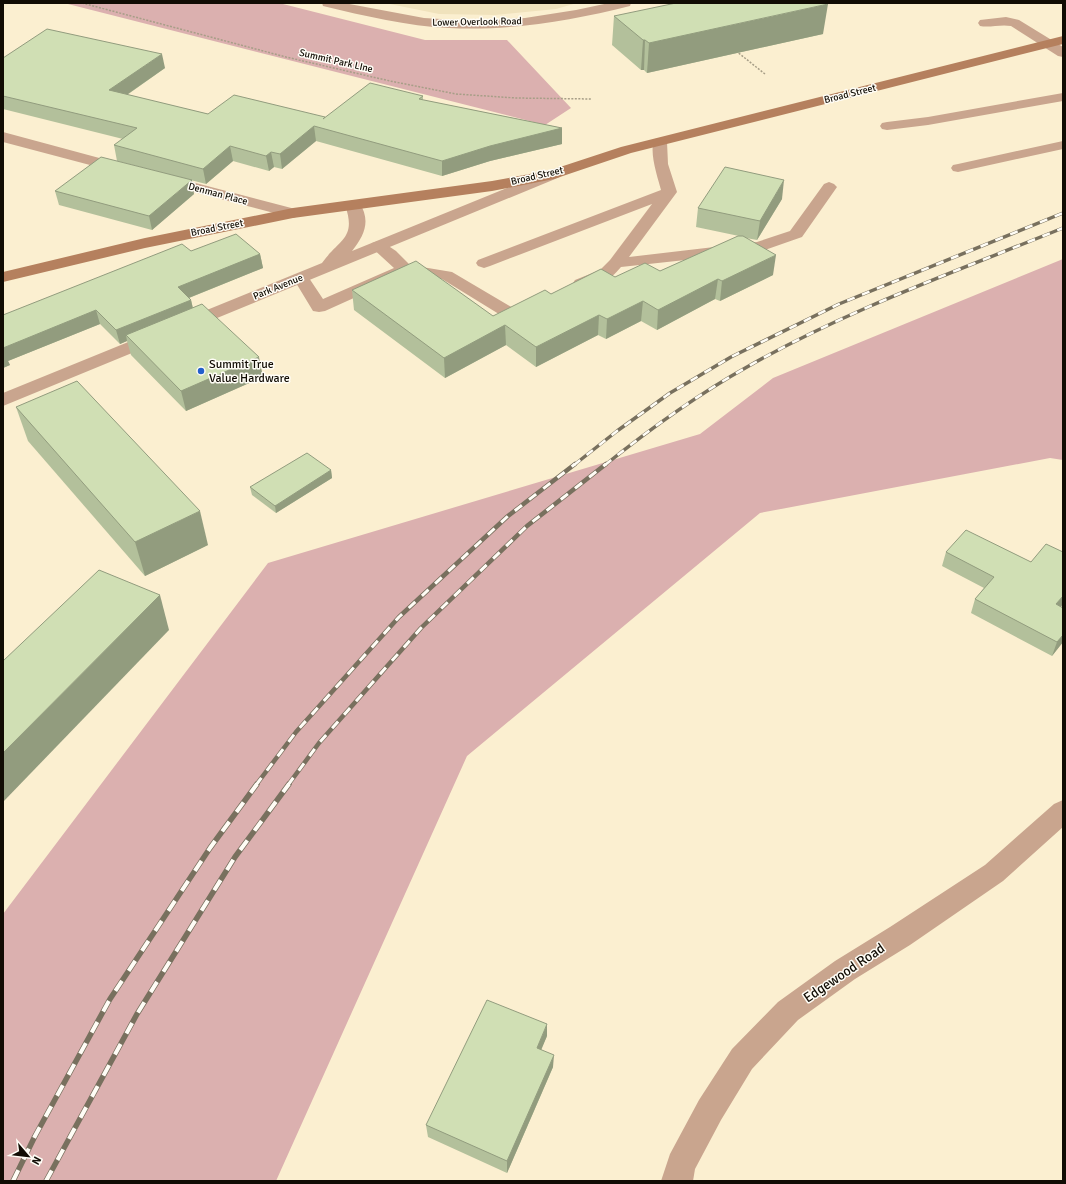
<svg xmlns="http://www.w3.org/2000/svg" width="1066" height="1184" font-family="Signika,sans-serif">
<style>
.built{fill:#f0e2bc}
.green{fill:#dbb0af}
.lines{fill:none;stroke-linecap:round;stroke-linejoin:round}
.path{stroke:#a79e87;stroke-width:1.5;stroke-dasharray:2 1.5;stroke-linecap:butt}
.service{fill:#c9a58e;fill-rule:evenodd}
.minor{fill:#c9a58e;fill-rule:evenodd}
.secondary{fill:#b5805e;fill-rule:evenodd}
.rail-far2-casing{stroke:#78705e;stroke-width:3.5}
.rail-far1-casing{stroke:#78705e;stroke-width:4.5}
.rail-casing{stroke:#78705e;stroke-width:5.5}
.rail-far2{stroke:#fffdf6;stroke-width:2.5;stroke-dasharray:8;stroke-linecap:butt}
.rail-far1{stroke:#fffdf6;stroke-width:3;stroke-dasharray:9;stroke-linecap:butt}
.rail{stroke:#fffdf6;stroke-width:4;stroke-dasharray:12;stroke-linecap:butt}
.wall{fill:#b3c09b}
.shaded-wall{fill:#929c7e}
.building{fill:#d0dfb4;stroke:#929c7e}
.poi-dot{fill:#235fcc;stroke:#fffdf6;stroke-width:1.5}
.labels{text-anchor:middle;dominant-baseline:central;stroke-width:3;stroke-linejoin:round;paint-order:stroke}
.far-street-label{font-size:10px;fill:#110c04;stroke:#fffdf6}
.poi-label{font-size:12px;fill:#110c04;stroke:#fffdf6;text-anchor:start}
.near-street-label{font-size:14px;fill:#110c04;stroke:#fffdf6}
</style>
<rect width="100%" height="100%" fill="#fbefd0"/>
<polygon class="built" points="385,3 577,3 556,9 495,15 439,14"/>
<g class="green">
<polygon points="64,3 279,3 425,40 507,40 571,108 545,125"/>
<polygon points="1063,259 1063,460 1050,458 760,513 467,756 276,1181 3,1181 3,914 268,563 700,434 773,378"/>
</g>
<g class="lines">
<g class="path">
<polyline points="82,3 286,57 390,81 456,94 516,98 592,99"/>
<polyline points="736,51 765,74"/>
</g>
<g class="service">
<path d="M1006,17l13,3 44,27v10l-5,-1 -47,-30c-11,-2 -21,2 -31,0l-2,-3 2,-3z"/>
<polygon points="1063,93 1063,101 928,125 887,130 882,129 880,126 882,123 887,122 928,117"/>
<path d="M660,138l5,1 2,3 1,22 9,28 -48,65 128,-15 33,-11 34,-47 5,-2 5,2 3,3 -35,50 -43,15 -138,15c-3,3 -6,7 -9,9 -8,6 -28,13 -37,10l-2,-3 2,-3 25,-10 10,-10 42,-56 -162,62 -6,2 -6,-2 -2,-3 2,-3 183,-70c-3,-12 -13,-40 -6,-51z"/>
<polygon points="1063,141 1063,149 958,172 953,171 951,168 953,165 958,164"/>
<path d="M378,241l6,2 12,8 14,14 42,7 61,36 9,-6 6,-1 6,1 2,4c-6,9 -19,15 -29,13l-65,-40 -35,-5 -82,37 -6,1 -6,-1 -20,-33 2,-3 6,-2 6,2 16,24 71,-31 -24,-22 2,-3z"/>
</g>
<g class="minor">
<path d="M322,3h22l80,15 50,3 51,-3 51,-8 33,-7h22l-1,3c-60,15 -120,25 -181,22 -42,-2 -84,-12 -126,-22z"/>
<polygon points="3,132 129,166 132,169 129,172 124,174 3,142"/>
<path d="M554,169l6,2 2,3 -2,3 -557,229v-13l319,-130c17,-24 35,-24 23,-58l2,-3 6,-2 6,2c12,18 6,33 -7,49z"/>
<polygon points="165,175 299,210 301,213 299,216 293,218 159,183 157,180 159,177"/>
<polygon points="1063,800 1063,827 1003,881 910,945 855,979 798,1020 752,1069 721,1120 695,1169 693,1181 661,1181 670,1154 699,1100 732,1049 778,1002 835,961 890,927 985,865 1054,804"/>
</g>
<polygon class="secondary" points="1063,36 1063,44 631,153 554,179 492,191 293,218 145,248 3,282 3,272 145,238 293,208 492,181 551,170 621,147"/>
<g class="rail-far2-casing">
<g id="rail-far2">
<polyline points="574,465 617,431 670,393 731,357 839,304 1063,213"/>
<path d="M605,465c45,-36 92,-70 142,-98 100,-57 210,-96 316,-139"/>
</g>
</g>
<g class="rail-far1-casing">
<g id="rail-far1">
<polyline points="256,785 296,732 399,617 508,516 575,464"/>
<polyline points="288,785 319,743 421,628 527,526 606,464"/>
</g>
</g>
<g class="rail-casing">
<g id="rail">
<polyline points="13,1181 35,1136 110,999 210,848 257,784"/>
<polyline points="46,1181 137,1014 235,857 289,784"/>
</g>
</g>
<use href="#rail-far2" class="rail-far2"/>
<use href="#rail-far1" class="rail-far1"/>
<use href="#rail" class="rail"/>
</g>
<g class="wall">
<polygon points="466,3 482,3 468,4"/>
<polygon points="614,16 823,34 647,73 644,70 641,70 612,45"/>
<polygon points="3,58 165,68 127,95 208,114 325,117 423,96 423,100 562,128 562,144 490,161 442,176 316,141 282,169 274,167 269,171 233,161 206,184 117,161 114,145 123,139 3,109"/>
<polygon points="55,191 194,194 152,230 59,205"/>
<polygon points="782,199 757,240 746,238 773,275 720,301 715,299 657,330 641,321 606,339 598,335 536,367 506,345 445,378 354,310 352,290 493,316 551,294 615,277 660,271 739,236 696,227 698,208"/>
<polygon points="191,251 260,254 263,268 189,298 191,300 193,308 263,377 186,411 131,355 127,341 120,344 100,324 8,361 10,365 3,368 3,315"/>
<polygon points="16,407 208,545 145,576 28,441"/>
<polygon points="331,470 332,478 276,513 252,495 250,487"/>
<polygon points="946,552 1031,562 1063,552 1063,604 1061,607 1063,608 1063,642 1052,656 971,613 975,599 984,588 942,566"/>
<polygon points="547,1036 541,1049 553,1067 507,1173 428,1137 426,1125"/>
</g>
<g class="shaded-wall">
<polygon points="828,4 823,34 647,73 649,43"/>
<polygon points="643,40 645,40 644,70 641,70"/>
<polygon points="162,54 165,68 112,105 109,90"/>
<polygon points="314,126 316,141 282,169 280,154"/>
<polygon points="562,128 562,144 490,161 442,176 442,161 490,146"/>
<polygon points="230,146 233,161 206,184 203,169"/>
<polygon points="271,152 274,167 269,171 266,156"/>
<polygon points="192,180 194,194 152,230 149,216"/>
<polygon points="784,180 782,199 757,240 760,221"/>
<polygon points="260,254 263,268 181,301 178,287"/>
<polygon points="776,255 773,275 720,301 722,281"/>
<polygon points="718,279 715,299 657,330 658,310"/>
<polygon points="191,300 194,314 126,335 127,341 120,344 116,330"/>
<polygon points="643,301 641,321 606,339 607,319"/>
<polygon points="96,310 100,324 8,361 10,365 3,368 3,348"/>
<polygon points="599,315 598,335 536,367 536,347"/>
<polygon points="505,325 506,345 445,378 444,358"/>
<polygon points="259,357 263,377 186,411 181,391"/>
<polygon points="331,470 332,478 276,513 275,506"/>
<polygon points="200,511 208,545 145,576 135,542"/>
<polygon points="160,595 169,630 3,802 3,753"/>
<polygon points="1063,596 1063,604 1051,619 1056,604"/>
<polygon points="1063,635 1063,642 1052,656 1057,642"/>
<polygon points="547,1024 547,1036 537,1060 537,1048"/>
<polygon points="554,1055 553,1067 507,1173 507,1161"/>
</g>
<g class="building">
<polygon points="676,3 826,3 828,4 649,43 645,40 643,40 614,16"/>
<polygon points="47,29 162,54 109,90 208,114 234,95 325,117 323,119 370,83 423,96 419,99 562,128 490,146 442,161 314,126 280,154 271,152 266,156 230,146 203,169 114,145 137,128 3,96 3,58"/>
<polygon points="101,157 192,180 149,216 55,191"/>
<polygon points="725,167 784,180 760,221 698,208"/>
<polygon points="236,234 260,254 178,287 191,300 116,330 96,310 3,348 3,315 182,244 191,251"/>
<polygon points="738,236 743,236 776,255 722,281 718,279 658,310 643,301 607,319 599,315 536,347 505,325 444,358 352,290 416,261 493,316 545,290 551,294 601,269 615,277 645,263 660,271"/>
<polygon points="202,304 259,357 181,391 126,335"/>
<polygon points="77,381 200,511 135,542 16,407"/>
<polygon points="307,453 331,470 275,506 250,487"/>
<polygon points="966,530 1031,562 1046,544 1063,552 1063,596 1056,604 1063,608 1063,635 1057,642 975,599 994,577 946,552"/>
<polygon points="99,570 160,595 3,753 3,661"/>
<polygon points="487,1000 547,1024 537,1048 554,1055 507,1161 426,1125"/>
</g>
<circle class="poi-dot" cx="201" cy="371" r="4"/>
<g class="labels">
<g class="far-street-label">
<text transform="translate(477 22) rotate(-1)">Lower Overlook Road</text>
<text transform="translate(336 61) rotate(13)">Summit Park LIne</text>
<text transform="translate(850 94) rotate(-14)">Broad Street</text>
<text transform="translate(537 176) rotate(-13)">Broad Street</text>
<text transform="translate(218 194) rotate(15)">Denman Place</text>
<text transform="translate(217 228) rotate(-11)">Broad Street</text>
<text transform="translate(278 287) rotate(-22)">Park Avenue</text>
</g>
<g class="poi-label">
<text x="209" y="364">Summit True<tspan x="209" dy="14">Value Hardware</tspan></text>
</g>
<g class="near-street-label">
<text transform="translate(844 973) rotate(-34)">Edgewood Road</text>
</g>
</g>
<rect width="1066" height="1184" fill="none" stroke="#110c04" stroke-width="8"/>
<g transform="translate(28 1156) rotate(118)" stroke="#fffdf6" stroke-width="3" paint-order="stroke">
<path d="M0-3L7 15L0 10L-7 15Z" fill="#110c04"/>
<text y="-6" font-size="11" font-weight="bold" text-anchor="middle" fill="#110c04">N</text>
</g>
</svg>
